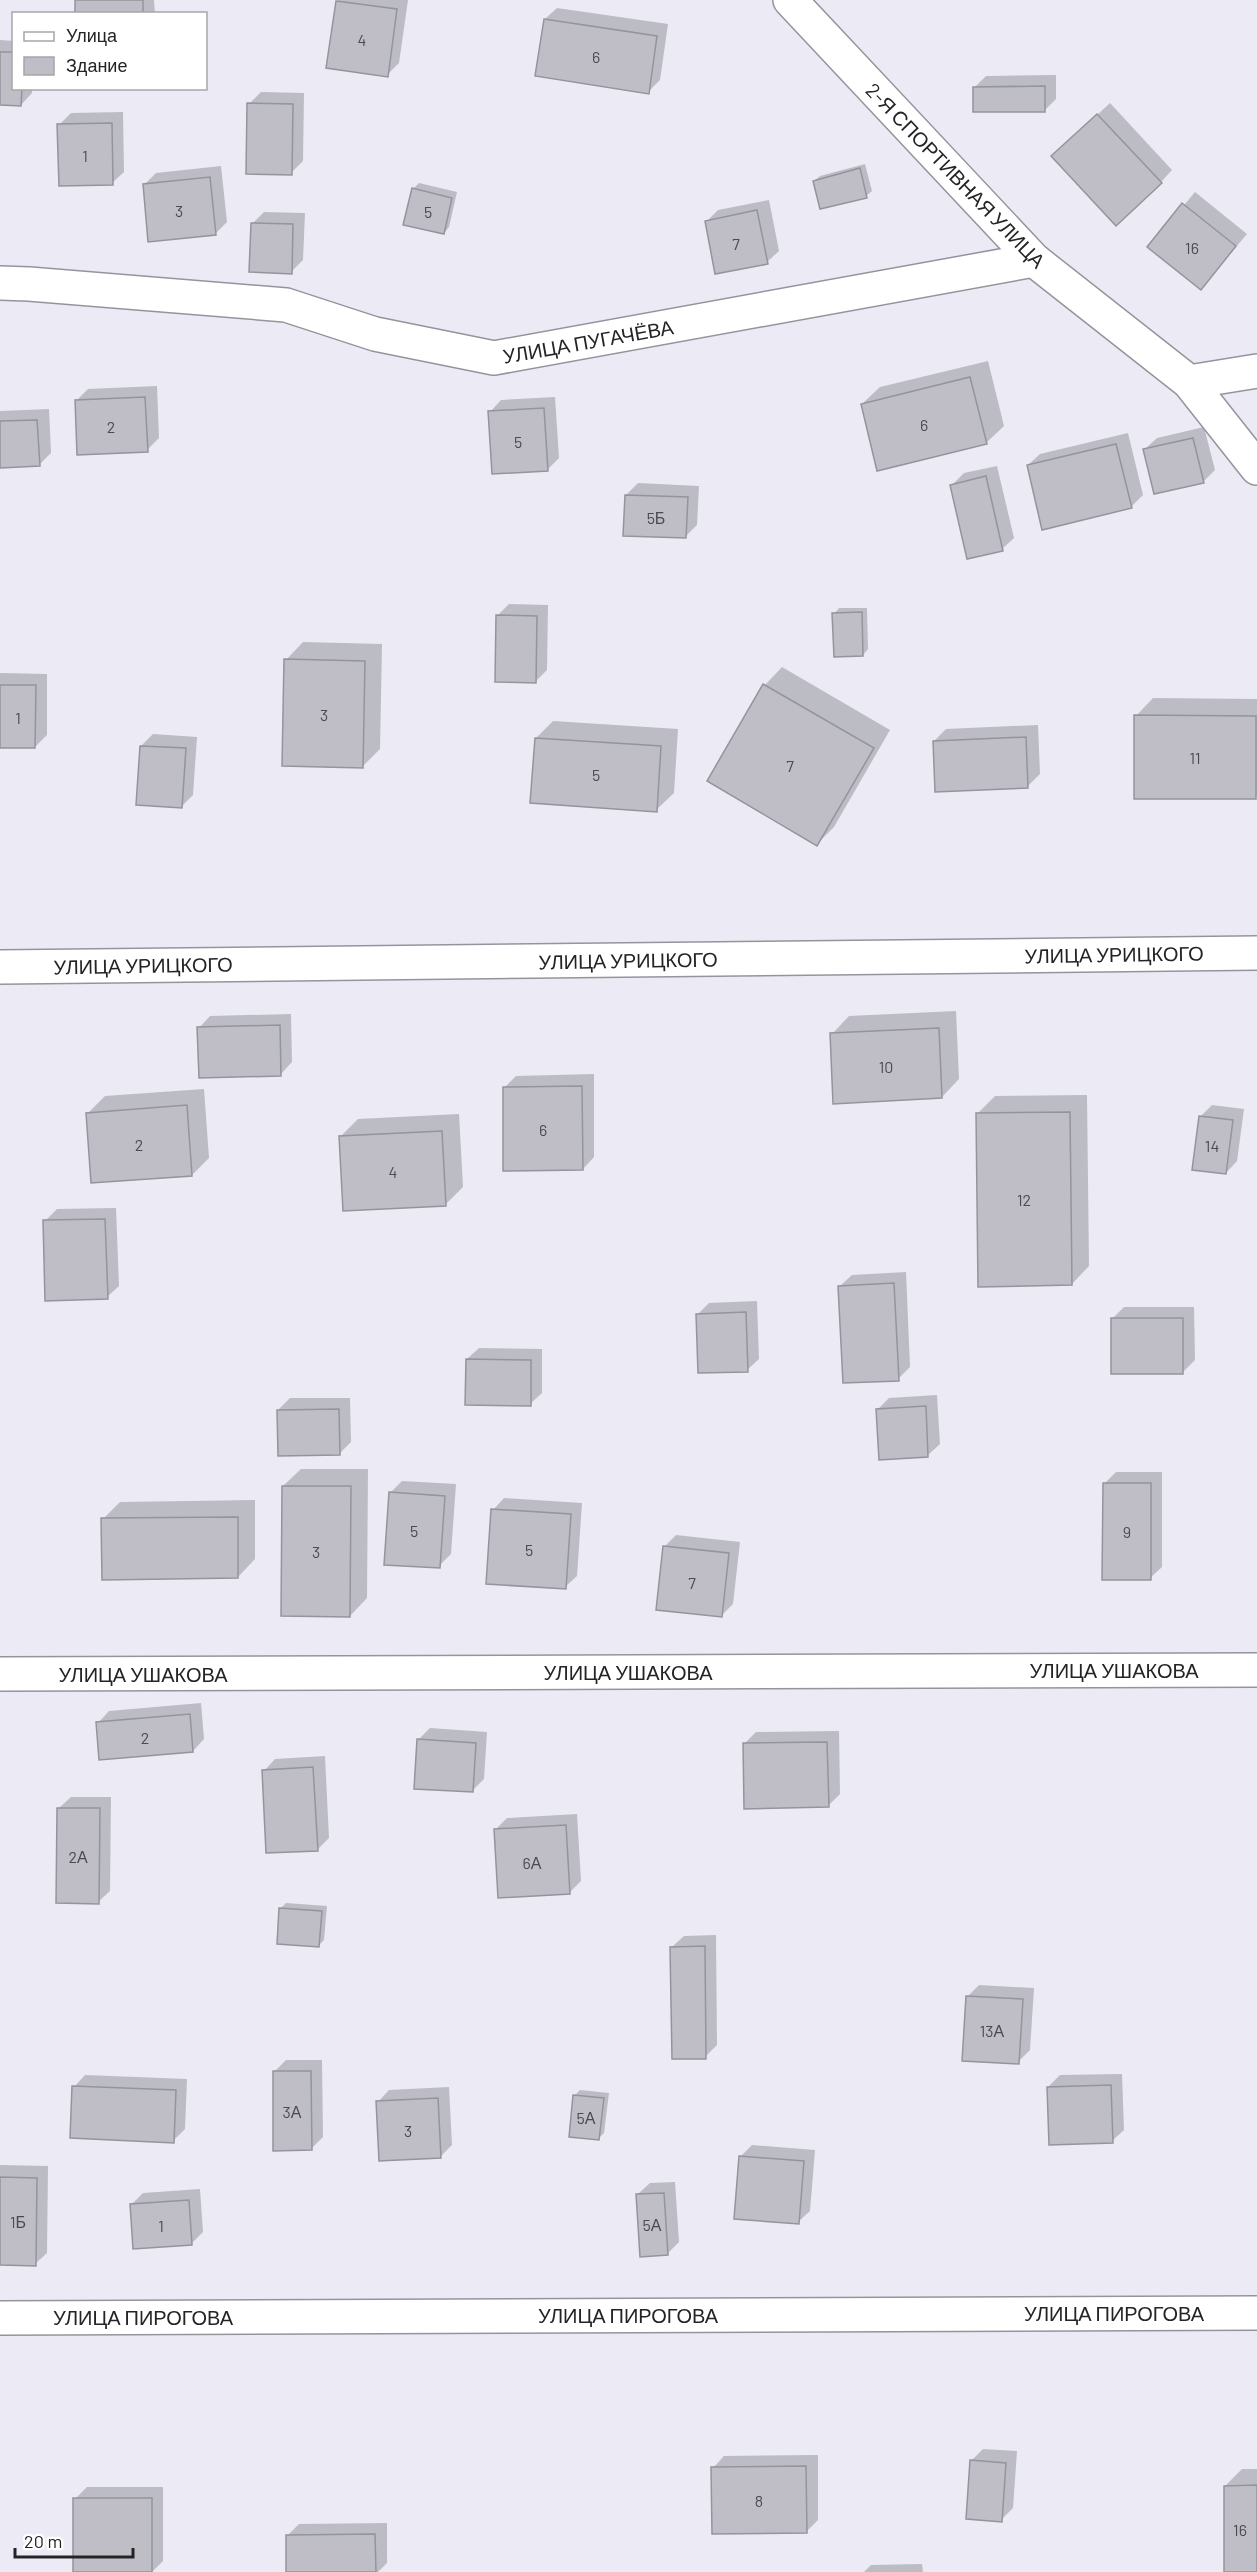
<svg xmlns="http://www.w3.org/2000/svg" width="1257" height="2572" font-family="Barlow,sans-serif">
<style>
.shadow{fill:#0003}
.building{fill:#bfbec7;stroke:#94949c;stroke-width:1.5}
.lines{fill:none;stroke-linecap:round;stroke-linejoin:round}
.street-casing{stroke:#95949d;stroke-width:36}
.street{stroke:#fff;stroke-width:33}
.labels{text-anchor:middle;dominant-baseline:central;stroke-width:4.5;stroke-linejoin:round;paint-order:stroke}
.number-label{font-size:16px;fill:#4b4a4f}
.street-label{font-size:20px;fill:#242427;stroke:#fff}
</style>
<rect width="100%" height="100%" fill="#ecebf5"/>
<g class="shadow">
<polygon points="76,0 154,0 155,14 76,14"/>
<polygon points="339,0 408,0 399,63 387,75 337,1"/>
<polygon points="557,8 668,24 660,80 648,92 545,19"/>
<polygon points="0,40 14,41 14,88 32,88 32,93 21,105 0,104"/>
<polygon points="1056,75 1056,99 1044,111 975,87 986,76"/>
<polygon points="261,92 304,93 303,161 291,173 249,104"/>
<polygon points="1110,103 1172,170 1161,182 1065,145"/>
<polygon points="123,112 124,172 112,183 59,125 71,113"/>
<polygon points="865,164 872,191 866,196 814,181 820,176"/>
<polygon points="221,166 227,222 215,234 144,185 156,173"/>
<polygon points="419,183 457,192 449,227 444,233 413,189"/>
<polygon points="1195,192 1247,234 1201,288 1149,247"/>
<polygon points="769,200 779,251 767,262 706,222 718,210"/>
<polygon points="264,212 305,213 303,260 291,272 252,224"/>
<polygon points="988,361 1004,426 986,443 862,404 880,387"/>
<polygon points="157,386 159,438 147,450 76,401 88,389"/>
<polygon points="555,397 559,458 547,470 490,412 501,400"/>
<polygon points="49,409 51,453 39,465 0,467 0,411"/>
<polygon points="1204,427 1215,470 1203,482 1145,449 1157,438"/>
<polygon points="1128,433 1143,495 1131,507 1028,465 1040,454"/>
<polygon points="997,466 1014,538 1002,549 952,485 964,473"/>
<polygon points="638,483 699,486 697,525 686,536 626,495"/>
<polygon points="509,604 548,605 547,670 535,682 497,616"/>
<polygon points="839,608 867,608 868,649 863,655 834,614"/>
<polygon points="303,642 382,644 380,749 362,767 286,660"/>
<polygon points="782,667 890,730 834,827 817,844 709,781 765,685"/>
<polygon points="0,673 47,674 47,735 35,747 0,746"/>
<polygon points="1153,698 1257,699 1257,795 1255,797 1136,716"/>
<polygon points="553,721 678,729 674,793 656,810 536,738"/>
<polygon points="1038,725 1040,774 1028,786 934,741 946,729"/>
<polygon points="153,734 197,737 193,795 181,807 141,746"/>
<polygon points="956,1011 959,1079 942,1097 832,1034 849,1016"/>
<polygon points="291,1014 292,1062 281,1074 199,1028 210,1016"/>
<polygon points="594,1074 594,1157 583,1169 504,1088 516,1076"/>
<polygon points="204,1089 209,1158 192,1175 88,1113 105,1096"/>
<polygon points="1087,1095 1089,1266 1072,1284 977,1114 995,1096"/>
<polygon points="1212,1105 1244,1109 1237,1161 1226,1173 1200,1117"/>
<polygon points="459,1114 463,1187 445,1205 341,1136 358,1119"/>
<polygon points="116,1208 119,1286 107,1297 45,1221 57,1209"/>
<polygon points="906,1272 910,1367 898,1379 840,1286 852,1275"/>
<polygon points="757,1301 759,1359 747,1370 698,1314 709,1303"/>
<polygon points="1124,1307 1194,1307 1195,1360 1183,1372 1112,1319"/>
<polygon points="479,1348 542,1349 542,1393 530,1404 467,1359"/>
<polygon points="937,1395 940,1444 928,1455 877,1410 889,1398"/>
<polygon points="290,1398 350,1398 351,1442 339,1454 278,1410"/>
<polygon points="301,1469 368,1469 367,1598 350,1616 283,1486"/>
<polygon points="1116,1472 1162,1472 1162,1567 1150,1578 1104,1484"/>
<polygon points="402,1481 456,1484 451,1554 439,1566 390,1493"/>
<polygon points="504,1498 582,1503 577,1576 565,1587 493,1510"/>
<polygon points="255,1500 255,1559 238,1577 103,1519 120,1502"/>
<polygon points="676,1535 740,1542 733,1604 721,1616 664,1547"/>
<polygon points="201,1703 204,1739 193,1751 98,1723 109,1711"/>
<polygon points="430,1728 487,1732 484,1779 472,1791 418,1740"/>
<polygon points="839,1731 840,1794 828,1806 744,1744 756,1732"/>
<polygon points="325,1756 329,1838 317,1850 264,1771 275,1759"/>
<polygon points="71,1797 111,1797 110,1891 98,1902 59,1808"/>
<polygon points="577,1814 581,1881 569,1893 495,1830 507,1818"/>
<polygon points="286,1903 327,1906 324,1940 319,1945 281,1908"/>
<polygon points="716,1935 717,2045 705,2057 672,1947 684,1936"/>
<polygon points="979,1985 1034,1988 1030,2050 1018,2062 968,1996"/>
<polygon points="286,2060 322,2060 323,2137 311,2149 274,2072"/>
<polygon points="1122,2074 1124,2130 1112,2141 1048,2087 1060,2075"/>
<polygon points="85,2075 187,2079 185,2129 173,2141 74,2087"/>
<polygon points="449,2087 452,2145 440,2157 378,2102 389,2090"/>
<polygon points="580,2090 609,2093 604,2133 599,2138 575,2095"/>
<polygon points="752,2145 815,2150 810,2211 798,2222 740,2157"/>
<polygon points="0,2165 48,2166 47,2253 35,2264 0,2264"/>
<polygon points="675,2182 679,2242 667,2254 638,2194 650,2183"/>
<polygon points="200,2189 203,2232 191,2244 132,2204 143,2193"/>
<polygon points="983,2449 1017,2451 1013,2508 1001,2520 972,2460"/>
<polygon points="818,2455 818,2520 807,2531 713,2468 724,2456"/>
<polygon points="1242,2469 1257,2469 1257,2572 1225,2572 1225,2486"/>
<polygon points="87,2487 163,2487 163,2561 152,2572 75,2572 75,2499"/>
<polygon points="387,2523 387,2563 378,2572 288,2572 288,2535 299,2524"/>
<polygon points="922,2564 923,2572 864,2572 871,2565"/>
</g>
<g class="building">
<rect x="75" y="0" width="68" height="14"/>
<polygon points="336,1 397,9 388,77 326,68"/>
<polygon points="544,19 657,36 649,94 535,76"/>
<polygon points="0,52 14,52 14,88 22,88 21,106 0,105"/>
<polygon points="1045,86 1045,112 973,112 973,87"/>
<polygon points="247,103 293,104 292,175 246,174"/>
<polygon points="1097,114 1162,183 1116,226 1051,156"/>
<polygon points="112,123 113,185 59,186 57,124"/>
<polygon points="860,168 867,198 820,209 813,181"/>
<polygon points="210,177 216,235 148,242 143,184"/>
<polygon points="412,188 452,198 444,234 403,225"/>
<polygon points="1182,203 1236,246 1201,290 1147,247"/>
<polygon points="757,210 768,264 715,274 705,221"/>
<polygon points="251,223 293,224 292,274 249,272"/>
<polygon points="970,377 987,444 877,471 861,404"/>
<polygon points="145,397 148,452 77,455 75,400"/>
<polygon points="544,408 548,471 492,474 488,411"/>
<polygon points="37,420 40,466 0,468 0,421"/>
<polygon points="1193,438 1204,483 1154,494 1143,449"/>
<polygon points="1116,444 1132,508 1042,530 1027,465"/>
<polygon points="986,476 1003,551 967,559 950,485"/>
<polygon points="625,495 688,497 686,538 623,536"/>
<polygon points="862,612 863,656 834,657 832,613"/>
<polygon points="496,615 537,616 536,683 495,682"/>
<polygon points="284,659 365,661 363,768 282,766"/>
<polygon points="763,684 874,748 817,846 707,781"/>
<polygon points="0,685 36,685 35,748 0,748"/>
<polygon points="1134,715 1256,716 1256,799 1134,799"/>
<polygon points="1026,737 1028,788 935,792 933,741"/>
<polygon points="535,738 661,746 657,812 530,803"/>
<polygon points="140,746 186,748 182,808 136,805"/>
<polygon points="280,1025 281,1076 199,1078 197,1027"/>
<polygon points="939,1028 942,1098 833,1104 830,1033"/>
<polygon points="582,1086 583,1170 503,1171 503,1087"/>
<polygon points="187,1105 192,1176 91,1183 86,1113"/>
<polygon points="1070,1112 1072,1285 978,1287 976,1113"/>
<polygon points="1199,1116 1233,1120 1226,1174 1192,1170"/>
<polygon points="442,1131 446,1206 343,1211 339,1136"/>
<polygon points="105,1219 108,1299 45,1301 43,1220"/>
<polygon points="894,1283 899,1381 843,1383 838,1286"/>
<polygon points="746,1312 748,1372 698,1373 696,1314"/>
<rect x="1111" y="1318" width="72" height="56"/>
<polygon points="466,1359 531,1360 531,1406 465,1405"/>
<polygon points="926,1406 928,1457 879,1460 876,1409"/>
<polygon points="339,1409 340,1455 278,1456 277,1410"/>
<polygon points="1103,1483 1151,1483 1151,1580 1102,1580"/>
<polygon points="282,1486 351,1486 350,1617 281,1616"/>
<polygon points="389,1492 445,1496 440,1568 384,1565"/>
<polygon points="491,1509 571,1514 566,1589 486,1584"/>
<polygon points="238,1517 238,1578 102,1580 101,1518"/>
<polygon points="663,1546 729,1553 722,1617 656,1610"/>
<polygon points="190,1714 193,1752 99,1760 96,1722"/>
<polygon points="417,1739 476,1743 473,1792 414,1789"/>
<polygon points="827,1742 829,1807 744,1809 743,1743"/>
<polygon points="313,1767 318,1851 266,1853 262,1770"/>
<polygon points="57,1808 100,1808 99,1904 56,1903"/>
<polygon points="566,1825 570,1894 498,1898 494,1829"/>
<polygon points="279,1908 322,1911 319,1947 277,1944"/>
<polygon points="705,1946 706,2059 672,2059 670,1947"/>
<polygon points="966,1996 1023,1999 1019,2064 962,2061"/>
<polygon points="273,2071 311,2071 312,2150 273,2151"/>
<polygon points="1111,2085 1113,2143 1049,2145 1047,2087"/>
<polygon points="72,2086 176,2090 174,2143 70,2138"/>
<polygon points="573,2095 604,2098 599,2140 569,2137"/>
<polygon points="438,2098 441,2158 379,2161 376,2101"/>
<polygon points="739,2156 804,2161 799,2224 734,2219"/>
<polygon points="0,2177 37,2178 36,2266 0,2265"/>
<polygon points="664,2193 668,2255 640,2257 636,2194"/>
<polygon points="189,2200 192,2245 133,2249 130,2204"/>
<polygon points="970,2460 1006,2463 1002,2522 966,2519"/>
<polygon points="806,2466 807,2533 712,2534 711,2467"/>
<polygon points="1257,2485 1257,2572 1224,2572 1224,2486"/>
<rect x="73" y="2498" width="79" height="74"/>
<polygon points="375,2534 376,2572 286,2572 286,2535"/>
</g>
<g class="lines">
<g class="street-casing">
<g id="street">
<polyline points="790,0 1034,260 1189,382 1257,468"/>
<polyline points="0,283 29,284 286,305 375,334 494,358 1034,260"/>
<polyline points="1189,382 1257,371"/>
<polyline points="0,967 1257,953"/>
<polyline points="0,1674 1257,1670"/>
<polyline points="0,2318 1257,2313"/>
</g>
</g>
<use href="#street" class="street"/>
</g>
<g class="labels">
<g class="number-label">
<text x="362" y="39">4</text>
<text x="596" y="56">6</text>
<text x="85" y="155">1</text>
<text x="179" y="210">3</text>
<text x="428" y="211">5</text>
<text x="736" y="243">7</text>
<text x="1192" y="247">16</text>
<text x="924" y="424">6</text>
<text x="111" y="426">2</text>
<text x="518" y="441">5</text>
<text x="656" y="517">5Б</text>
<text x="324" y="714">3</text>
<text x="18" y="717">1</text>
<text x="1195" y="757">11</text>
<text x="790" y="765">7</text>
<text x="596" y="774">5</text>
<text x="886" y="1066">10</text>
<text x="543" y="1129">6</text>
<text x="139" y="1144">2</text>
<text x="1212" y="1145">14</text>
<text x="393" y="1171">4</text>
<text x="1024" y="1199">12</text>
<text x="414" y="1530">5</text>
<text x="1127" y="1531">9</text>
<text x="529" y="1549">5</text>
<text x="316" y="1551">3</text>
<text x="692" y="1582">7</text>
<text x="145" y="1737">2</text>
<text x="78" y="1856">2А</text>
<text x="532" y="1862">6А</text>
<text x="992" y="2030">13А</text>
<text x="292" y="2111">3А</text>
<text x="586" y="2117">5А</text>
<text x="408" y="2130">3</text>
<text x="18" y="2221">1Б</text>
<text x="652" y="2224">5А</text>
<text x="161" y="2225">1</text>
<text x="759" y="2500">8</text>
<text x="1240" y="2529">16</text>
</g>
<g class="street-label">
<text transform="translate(956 175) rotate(46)">2-Я СПОРТИВНАЯ УЛИЦА</text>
<text transform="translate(588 341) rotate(-10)">УЛИЦА ПУГАЧЁВА</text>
<text transform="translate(1114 954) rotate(-1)">УЛИЦА УРИЦКОГО</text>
<text transform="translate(628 960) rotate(-1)">УЛИЦА УРИЦКОГО</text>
<text transform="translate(143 965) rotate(-1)">УЛИЦА УРИЦКОГО</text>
<text x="1114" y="1670">УЛИЦА УШАКОВА</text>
<text x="628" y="1672">УЛИЦА УШАКОВА</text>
<text x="143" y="1674">УЛИЦА УШАКОВА</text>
<text x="1114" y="2313">УЛИЦА ПИРОГОВА</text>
<text x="628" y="2315">УЛИЦА ПИРОГОВА</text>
<text x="143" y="2317">УЛИЦА ПИРОГОВА</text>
</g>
</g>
<rect x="12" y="12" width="195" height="78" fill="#ffffff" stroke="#a7a7a9" stroke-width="1.5"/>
<rect x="24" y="32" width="30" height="9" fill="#ffffff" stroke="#a7a7a9" stroke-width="1.5"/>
<text x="66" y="42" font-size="18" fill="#242427">Улица</text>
<rect x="24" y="57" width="30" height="18" fill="#bfbec7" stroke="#a7a7a9" stroke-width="1.5"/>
<text x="66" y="72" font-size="18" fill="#242427">Здание</text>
<path d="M15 2548v9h118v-9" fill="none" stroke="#242427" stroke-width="3"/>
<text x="24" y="2548" font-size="18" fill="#242427" stroke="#ffffff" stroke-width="4.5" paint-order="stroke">20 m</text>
</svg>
